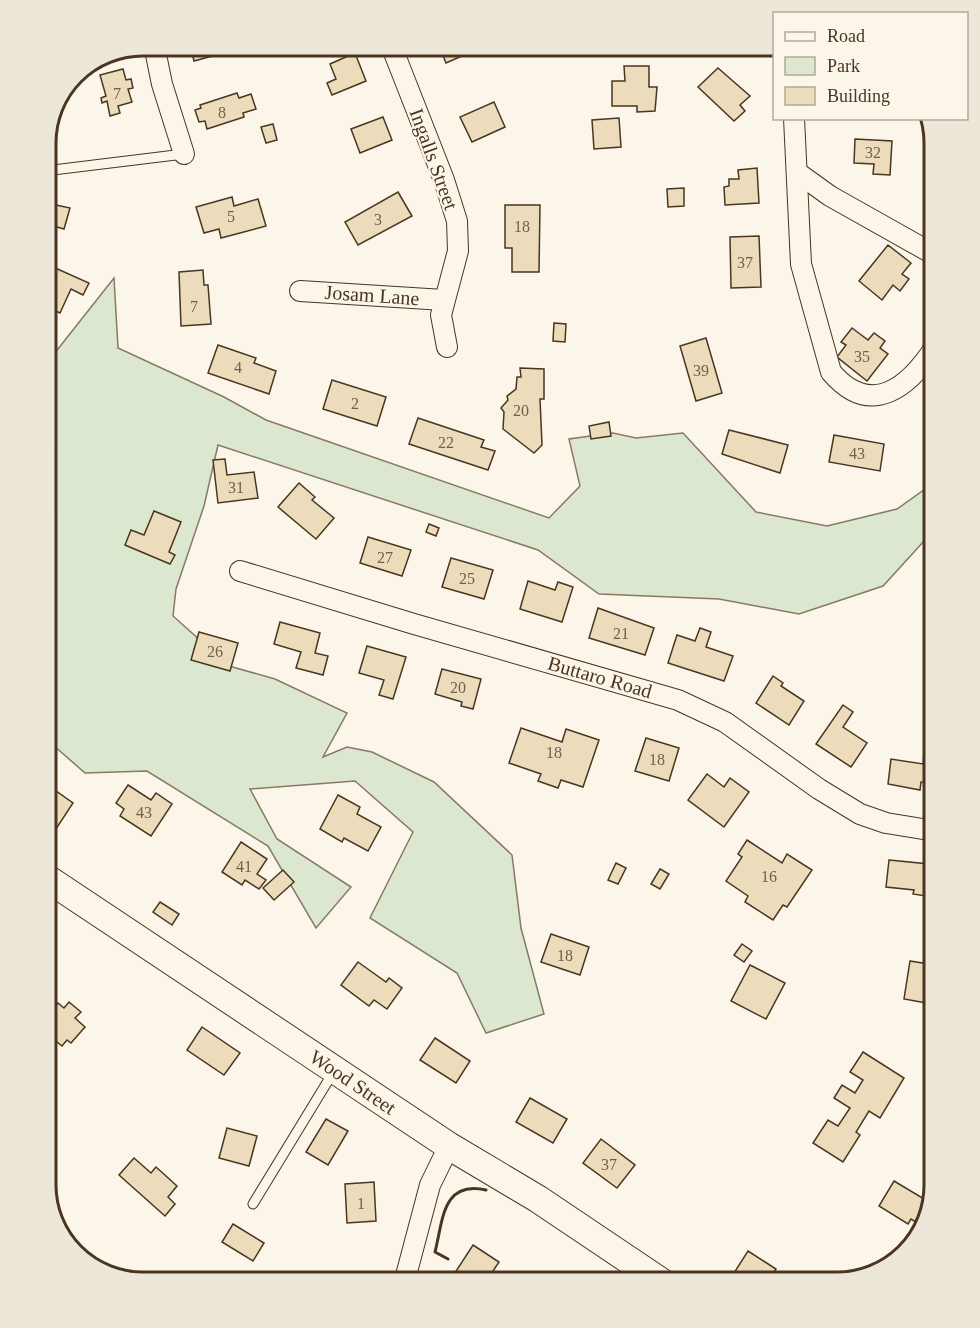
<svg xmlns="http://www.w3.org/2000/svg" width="980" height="1328" font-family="Georgia,serif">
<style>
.green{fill:#dce7d0;stroke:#887966;stroke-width:1.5}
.building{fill:#ecdcbc;stroke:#4a3520;stroke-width:1.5}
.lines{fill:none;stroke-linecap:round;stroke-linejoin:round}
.lane-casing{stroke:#4a3520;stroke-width:11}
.street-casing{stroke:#4a3520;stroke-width:22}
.secondary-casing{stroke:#4a3520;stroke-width:29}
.lane{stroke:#fbf6e9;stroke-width:9}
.street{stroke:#fbf6e9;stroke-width:20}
.secondary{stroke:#fbf6e9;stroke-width:27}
.wall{stroke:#4a3520;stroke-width:3}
.labels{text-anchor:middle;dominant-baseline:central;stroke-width:4.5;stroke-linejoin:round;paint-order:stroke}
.number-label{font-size:16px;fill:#725f47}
.street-label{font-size:20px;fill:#4a3520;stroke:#fbf6e9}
.rim{fill:none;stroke:#4a3520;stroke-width:3}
</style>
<rect width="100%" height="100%" fill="#fbf6e9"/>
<polygon class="green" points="114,278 118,348 224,397 266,420 549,518 580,486 569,439 613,433 636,438 683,433 756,512 827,526 897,509 935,482 935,529 883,586 799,614 719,599 599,594 538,550 218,445 204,506 176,589 173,616 229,666 275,679 347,713 323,757 347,747 372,752 434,782 512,855 521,928 544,1014 486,1033 457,973 370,918 413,832 355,781 250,789 277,839 351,887 316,928 268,846 147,771 85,773 45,738 45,350 54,354"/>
<g class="building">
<polygon points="190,45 217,45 220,54 194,61"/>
<polygon points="437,45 487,45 446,63 442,53 438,55 434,46"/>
<polygon points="355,53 366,81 332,95 327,83 336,79 330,64"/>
<polygon points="624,66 649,66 649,87 657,87 655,111 637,112 637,106 612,106 612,81 625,81"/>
<polygon points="718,68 750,96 740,105 745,111 734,121 698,87"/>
<polygon points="123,69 126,80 131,79 133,88 128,89 132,102 118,106 120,113 110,116 107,101 102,103 101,98 106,96 100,75"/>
<polygon points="237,93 239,98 251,94 256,109 243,113 244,117 207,129 205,121 199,122 195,110 201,108 200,105"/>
<polygon points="494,102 505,127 472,142 460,117"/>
<polygon points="383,117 392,140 360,153 351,129"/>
<polygon points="619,118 621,147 594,149 592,120"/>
<polygon points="273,124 277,140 266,143 261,127"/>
<polygon points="855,139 892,141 890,175 873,174 874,164 854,163"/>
<polygon points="757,168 759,203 725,205 724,187 729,186 729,179 739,179 738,170"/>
<polygon points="684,188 684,206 668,207 667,189"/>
<polygon points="398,192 412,216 358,245 345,222"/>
<polygon points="232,197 234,206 258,199 266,226 221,238 219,229 204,233 196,207"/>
<polygon points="56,205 70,208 64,229 50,225"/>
<polygon points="505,205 540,205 539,272 512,272 512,248 505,248"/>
<polygon points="759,236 761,287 731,288 730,237"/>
<polygon points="888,245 911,263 902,274 909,279 900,291 893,285 882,300 859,281"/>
<polygon points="53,267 89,283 83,295 71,289 60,313 45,306 45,284"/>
<polygon points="203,270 204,285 208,285 211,324 181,326 179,272"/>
<polygon points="554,323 566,324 565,342 553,341"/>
<polygon points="852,328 868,340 874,333 885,341 880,348 888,354 867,381 837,357 846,345 841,342"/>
<polygon points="706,338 722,393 696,401 680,346"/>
<polygon points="218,345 256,358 254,363 276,371 269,394 208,373"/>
<polygon points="520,368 544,369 544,399 540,399 542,445 534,453 503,429 504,412 501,408 508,400 507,396 516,389 517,377 521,377"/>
<polygon points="332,380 386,397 377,426 323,409"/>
<polygon points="418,418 484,440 481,447 495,451 488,470 409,444"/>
<polygon points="609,422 611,436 591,439 589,426"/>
<polygon points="729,430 788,445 780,473 722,454"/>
<polygon points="834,435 884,444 880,471 829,462"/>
<polygon points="225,459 227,475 254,472 258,498 218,503 213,460"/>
<polygon points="299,483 315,497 312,500 334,518 316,539 278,507"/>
<polygon points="154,511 181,522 169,552 175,555 170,564 125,545 131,530 144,535"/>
<polygon points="429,524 439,528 436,536 426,532"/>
<polygon points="368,537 411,550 402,576 360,563"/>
<polygon points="451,558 493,570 484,599 442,587"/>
<polygon points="528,581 555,590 558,582 573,587 562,622 520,609"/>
<polygon points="598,608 654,628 645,655 589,638"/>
<polygon points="924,615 935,615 935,646 925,647"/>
<polygon points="280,622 320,633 315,653 328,656 323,675 296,668 301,652 274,644"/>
<polygon points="700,628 711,632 706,647 733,656 724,681 668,663 677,635 695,641"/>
<polygon points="199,632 238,643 230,671 191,660"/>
<polygon points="367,646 406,657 393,699 379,695 384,680 359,673"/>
<polygon points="442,669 481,679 473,709 461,706 462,702 435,694"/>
<polygon points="773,676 783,683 781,686 804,701 789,725 756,703"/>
<polygon points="843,705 853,712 843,727 867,743 851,767 816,744"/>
<polygon points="521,728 562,742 566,729 599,740 583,787 561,780 558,788 538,781 541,774 509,763"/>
<polygon points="646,738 679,748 669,781 635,771"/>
<polygon points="924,753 935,755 935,784 921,782 920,790 888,784 891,759 923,764"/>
<polygon points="707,774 724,787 730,778 749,792 724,827 688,800"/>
<polygon points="45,776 55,783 52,788 73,803 56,829 45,821"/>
<polygon points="128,785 151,800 156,793 172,804 151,836 120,816 124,809 116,803"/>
<polygon points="338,795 360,807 357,814 381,827 368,851 344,838 342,842 320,829"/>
<polygon points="747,840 782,863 787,854 812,870 787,907 783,905 773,920 745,902 748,896 726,881 742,857 738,854"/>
<polygon points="241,842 267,859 257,874 266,880 259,889 245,880 242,885 222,872"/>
<polygon points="889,860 929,864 928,868 935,869 935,883 927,882 925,896 913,894 914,890 886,887"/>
<polygon points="616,863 626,868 618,884 608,880"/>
<polygon points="660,869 669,874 660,889 651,884"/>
<polygon points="283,870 294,882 274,900 263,888"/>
<polygon points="160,902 179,914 172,925 153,912"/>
<polygon points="551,934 589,947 580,975 541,962"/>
<polygon points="742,944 752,951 744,962 734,955"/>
<polygon points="910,961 935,965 932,1004 904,999"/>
<polygon points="358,962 386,982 389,978 402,988 387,1009 374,1000 369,1006 341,985"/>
<polygon points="750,965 785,983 766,1019 731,1001"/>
<polygon points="69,1002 81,1012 75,1018 85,1027 71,1043 67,1040 62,1046 46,1033 51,1027 45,1022 45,1004 52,1010 58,1003 64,1008"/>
<polygon points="202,1027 240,1053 224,1075 187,1050"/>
<polygon points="435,1038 470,1061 456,1083 420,1060"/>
<polygon points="863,1052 904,1078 880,1118 869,1111 856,1132 860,1135 843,1162 813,1143 828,1120 838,1126 850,1108 834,1098 842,1085 855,1093 863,1080 850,1072"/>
<polygon points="530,1098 567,1119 553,1143 516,1122"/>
<polygon points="326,1119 348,1131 328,1165 306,1152"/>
<polygon points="227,1128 257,1136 249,1166 219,1158"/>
<polygon points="601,1139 635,1165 617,1188 583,1163"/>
<polygon points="134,1158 151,1173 156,1167 177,1186 168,1197 175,1204 165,1216 119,1175"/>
<polygon points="894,1181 924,1199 927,1193 932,1197 924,1227 911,1219 908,1224 879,1206"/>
<polygon points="374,1182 376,1221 347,1223 345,1184"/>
<polygon points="233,1224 264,1243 253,1261 222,1242"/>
<polygon points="473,1245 499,1262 485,1283 458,1283 451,1279"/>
<polygon points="748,1251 776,1269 767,1283 749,1283 734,1273"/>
</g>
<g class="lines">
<g class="lane-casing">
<g id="lane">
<polyline points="53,170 184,154"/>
<polyline points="253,1204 334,1071"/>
</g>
</g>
<g class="street-casing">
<g id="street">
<polyline points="154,45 162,84 184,154"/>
<polyline points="391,45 444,180 457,221 458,251 441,315 447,347"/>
<path d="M794,118l7,146 30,108c40,47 78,15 104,-25"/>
<polyline points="798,173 830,196 935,255"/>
<polyline points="300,291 444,300"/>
<polyline points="240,571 414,624 678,700 725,722 819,789 860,814 886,823 935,831"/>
<polyline points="404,1283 430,1185 449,1146"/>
</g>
</g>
<g class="secondary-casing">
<polyline id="secondary" points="45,877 449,1146 538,1199 663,1283"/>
</g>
<use href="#lane" class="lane"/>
<use href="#street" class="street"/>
<use href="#secondary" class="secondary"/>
<path class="wall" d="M448,1259l-13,-7c8,-31 7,-72 51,-62"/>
</g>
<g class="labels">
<g class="number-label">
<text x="117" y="93">7</text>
<text x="222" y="112">8</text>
<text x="873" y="152">32</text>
<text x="231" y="216">5</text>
<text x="378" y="219">3</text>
<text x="522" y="226">18</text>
<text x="745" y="262">37</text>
<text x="194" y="306">7</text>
<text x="862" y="356">35</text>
<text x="238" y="367">4</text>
<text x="701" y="370">39</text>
<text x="355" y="403">2</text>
<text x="521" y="410">20</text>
<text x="446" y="442">22</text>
<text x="857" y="453">43</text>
<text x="236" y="487">31</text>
<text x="385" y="557">27</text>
<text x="467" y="578">25</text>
<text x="621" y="633">21</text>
<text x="215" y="651">26</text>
<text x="458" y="687">20</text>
<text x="554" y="752">18</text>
<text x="657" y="759">18</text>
<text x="144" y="812">43</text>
<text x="244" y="866">41</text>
<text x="769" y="876">16</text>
<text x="565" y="955">18</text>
<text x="609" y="1164">37</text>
<text x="361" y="1203">1</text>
</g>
<g class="street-label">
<text transform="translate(434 159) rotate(70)">Ingalls Street</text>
<text transform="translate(372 295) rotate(4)">Josam Lane</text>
<text transform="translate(600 677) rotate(16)">Buttaro Road</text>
<text transform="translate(353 1082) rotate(34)">Wood Street</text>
</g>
</g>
<path d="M0 0H980V1328H0ZM143 56H837A87 87 0 0 1 924 143V1185A87 87 0 0 1 837 1272H143A87 87 0 0 1 56 1185V143A87 87 0 0 1 143 56Z" fill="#ede7d9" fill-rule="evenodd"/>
<path class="rim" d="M143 56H837A87 87 0 0 1 924 143V1185A87 87 0 0 1 837 1272H143A87 87 0 0 1 56 1185V143A87 87 0 0 1 143 56Z"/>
<rect x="773" y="12" width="195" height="108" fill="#fbf6e9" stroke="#b4a999" stroke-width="1.5"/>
<rect x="785" y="32" width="30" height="9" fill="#fbf6e9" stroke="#b4a999" stroke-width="1.5"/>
<text x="827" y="42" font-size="18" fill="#4a3520">Road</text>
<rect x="785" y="57" width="30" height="18" fill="#dce7d0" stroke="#b4a999" stroke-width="1.5"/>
<text x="827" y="72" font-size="18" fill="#4a3520">Park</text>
<rect x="785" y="87" width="30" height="18" fill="#ecdcbc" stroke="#b4a999" stroke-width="1.5"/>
<text x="827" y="102" font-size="18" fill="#4a3520">Building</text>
</svg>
